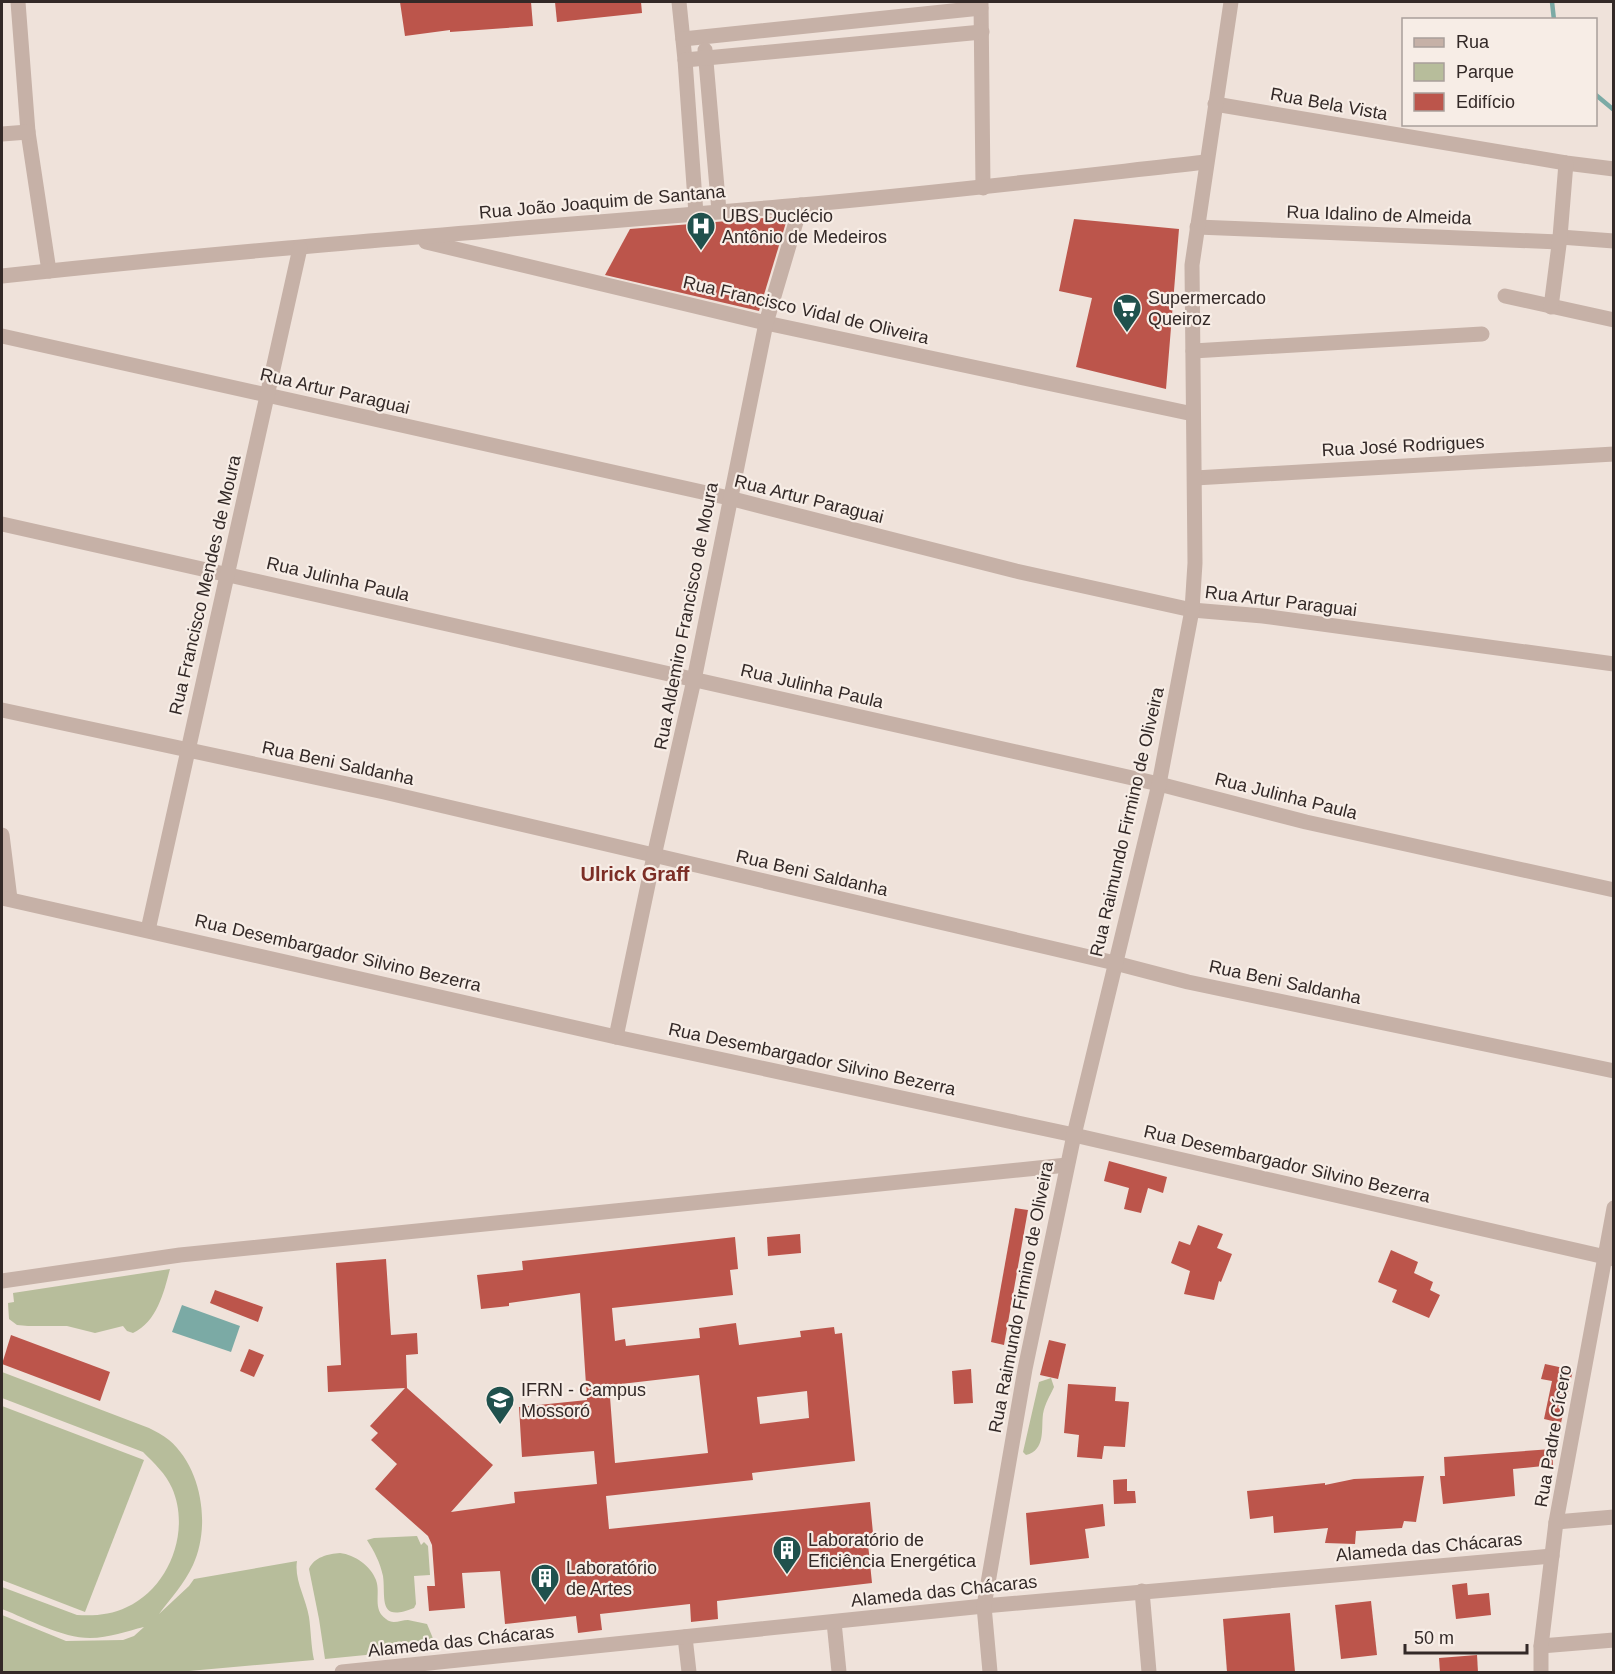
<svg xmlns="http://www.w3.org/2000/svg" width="1615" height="1674" font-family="Arial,sans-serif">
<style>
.green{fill:#b7bd9b}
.water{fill:#7baaa5}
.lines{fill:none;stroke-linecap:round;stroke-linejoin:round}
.stream{stroke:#7baaa5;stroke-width:4.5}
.building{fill:#bc554b;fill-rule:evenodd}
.minor{stroke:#c6b1a7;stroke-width:15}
.labels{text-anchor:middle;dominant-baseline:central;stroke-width:4.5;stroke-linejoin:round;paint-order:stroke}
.street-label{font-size:18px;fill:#332927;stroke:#f7ede6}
.poi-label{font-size:18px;fill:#332927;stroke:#f7ede6;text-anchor:start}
.neighbourhood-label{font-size:20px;font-weight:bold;fill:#7c2e26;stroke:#f7ede6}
</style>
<rect width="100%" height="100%" fill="#efe2da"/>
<g class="green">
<path d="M170,1269c-6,23 -13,53 -37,64l-6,-2 -4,-5 -28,7 -28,-7h-39l-11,-1 -8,-6 -1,-16 6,-1 -1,-9z"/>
<path d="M2,1372l147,56c6,3 14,7 20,12 33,28 42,86 24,125 -9,19 -22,33 -34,49l30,-28 5,-7 103,-18c-3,19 9,37 12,56 2,14 2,29 5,43l-136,12h-176v-57l64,26 57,-1 11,-4 10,-9c-17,4 -35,11 -54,11 -28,0 -62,-19 -88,-29v-22l75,28c17,1 34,0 50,-8 42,-19 64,-76 45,-119 -6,-14 -18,-25 -29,-36l-141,-54z"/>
<path d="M1051,1378l3,9c-4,9 -9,16 -11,27 -2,15 3,36 -17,41l-3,-3 16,-70z"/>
<polygon points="2,1406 144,1460 85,1612 2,1580"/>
<path d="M417,1536l4,9 3,-3 4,4 2,29 -16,1 2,28 -2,4c-37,15 -28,-10 -31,-32 -3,-14 -9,-25 -16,-36l7,-2z"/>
<path d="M340,1553c15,2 30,12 36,27 5,14 -4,29 10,39 7,6 14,1 22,1 6,1 13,3 19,4l10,24 -112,11 -6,-40 -10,-50c5,-12 19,-15 31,-16z"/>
</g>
<polygon class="water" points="182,1305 240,1326 231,1352 172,1332"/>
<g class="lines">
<g class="stream">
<polyline points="1552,2 1554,20"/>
<polyline points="1596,95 1614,110"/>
</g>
</g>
<g class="building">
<polygon points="400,2 531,2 533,26 450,32 450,30 405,36"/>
<polygon points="555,2 641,2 642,13 557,22"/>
<polygon points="788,216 759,311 605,275 630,229"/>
<polygon points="1074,219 1179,229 1166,389 1076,367 1092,298 1059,291"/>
<polygon points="1109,1161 1167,1177 1163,1193 1148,1188 1141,1213 1124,1209 1129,1188 1104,1181"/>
<polygon points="1015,1208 1028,1210 1004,1345 991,1342"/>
<polygon points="1198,1225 1223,1234 1217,1248 1232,1254 1221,1282 1219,1281 1214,1300 1184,1294 1190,1271 1171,1263 1179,1241 1190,1245"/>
<polygon points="800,1234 801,1253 768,1256 767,1237"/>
<path d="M735,1237l3,32 -8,1 3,25 -121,13 3,33 10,-2 1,7 74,-8 -1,-10 37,-5 3,22 62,-8 -1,-6 34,-4 1,7 7,-1 13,128 -103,12 1,7 -147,16 3,33 261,-27 3,31 -6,1 5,49 -155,18 1,18 -27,3 -1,-18 -90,10 2,16 -24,3 -2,-17 -71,8 -5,-53 -38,2 3,35 -36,3 -2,-25h8l-3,-41 -4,-9 -53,-47 22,-25 -26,-24 7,-7 -8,-7 35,-38 -77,4 -1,-26 14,-1 -5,-102 50,-4 5,76 26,-2 1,21 -12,1 1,33 86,77 -42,47 64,-9 -1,-11 83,-8 -3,-33 -72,6 -3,-50 68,-7 -7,-107 -71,10v3l-28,3 -4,-34 46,-5 -1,-9zM699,1375l9,78 -93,10 -5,-66h3l-1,-12zM807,1391l2,27 -49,6 -3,-27z"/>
<polygon points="1391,1250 1418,1262 1414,1273 1433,1282 1430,1290 1440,1295 1429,1318 1392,1302 1397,1290 1378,1282"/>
<polygon points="215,1290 263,1307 258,1322 210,1303"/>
<polygon points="11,1335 110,1372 100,1401 2,1364"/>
<polygon points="1049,1340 1066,1344 1058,1379 1040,1375"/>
<polygon points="249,1349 264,1355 254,1377 240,1371"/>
<polygon points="1545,1364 1573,1370 1561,1423 1544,1419 1552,1381 1541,1379"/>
<polygon points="971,1369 973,1403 954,1404 952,1371"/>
<polygon points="1068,1384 1116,1387 1115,1401 1129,1402 1125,1447 1104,1446 1102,1459 1077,1457 1079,1435 1064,1433"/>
<polygon points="1552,1449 1553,1465 1513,1469 1515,1496 1443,1504 1440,1476 1445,1476 1444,1457"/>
<polygon points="1424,1476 1416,1522 1404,1521 1402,1528 1356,1531 1355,1544 1325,1543 1328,1528 1274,1533 1273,1516 1250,1519 1247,1491 1325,1483 1325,1485 1354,1479"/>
<polygon points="1127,1479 1127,1491 1135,1491 1136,1503 1114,1504 1113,1480"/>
<polygon points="1103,1504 1105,1526 1085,1529 1089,1558 1030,1565 1026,1513"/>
<polygon points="1467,1583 1468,1595 1489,1593 1491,1615 1456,1619 1452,1585"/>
<polygon points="1371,1601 1377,1655 1341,1659 1335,1605"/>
<polygon points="1290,1613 1295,1672 1227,1672 1223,1619"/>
<polygon points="1477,1655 1478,1672 1440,1672 1439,1658"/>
</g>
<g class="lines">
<g class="minor">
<polyline points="18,2 28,132 49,271"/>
<polyline points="679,2 685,60 696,214"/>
<polyline points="981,2 983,188"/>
<polyline points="683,39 981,8"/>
<polyline points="705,50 719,211"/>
<polyline points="685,60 982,32"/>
<polyline points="1215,104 1566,163 1614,169"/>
<polyline points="2,134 28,132"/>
<polyline points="1197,227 1559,242"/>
<polyline points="1560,237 1614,241"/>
<polyline points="426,242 766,323 1193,414"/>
<path d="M2,276c265,-29 532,-48 799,-71 135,-12 270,-28 405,-43"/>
<polyline points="1505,296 1614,320"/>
<polyline points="1551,307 1560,237 1566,163"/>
<polyline points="2,336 729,498 1016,571 1192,610 1263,616 1614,664"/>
<polyline points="1193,351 1482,334"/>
<polyline points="1195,478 1614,454"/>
<polyline points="2,524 1159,784 1306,822 1614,890"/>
<polyline points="2,710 384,792 1115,963 1188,982 1614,1071"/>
<polyline points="2,835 10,899"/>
<polyline points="2,898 616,1037 1074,1135 1614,1259"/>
<polyline points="148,930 300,248"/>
<polyline points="616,1037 654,856 694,680 766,323 801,205"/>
<polyline points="2,1281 180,1255 1067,1165"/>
<polyline points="1556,1522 1614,1517"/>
<polyline points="1142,1591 1149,1672"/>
<polyline points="834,1622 839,1672"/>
<polyline points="685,1637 689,1672"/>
<polyline points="1541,1646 1614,1640"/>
<polyline points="342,1672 984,1606 1552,1556"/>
<polyline points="990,1672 984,1606 1025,1369 1074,1135 1159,784 1192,610 1195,563 1192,265 1231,2"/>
<polyline points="1541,1672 1541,1646 1556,1522 1614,1208"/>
</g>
</g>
<defs>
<g id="hospital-pin" transform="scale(1.5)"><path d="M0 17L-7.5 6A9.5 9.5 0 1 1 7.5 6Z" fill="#20514d" stroke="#f7ede6"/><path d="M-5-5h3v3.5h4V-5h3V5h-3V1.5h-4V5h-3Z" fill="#fff"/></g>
<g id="supermarket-pin" transform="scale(1.5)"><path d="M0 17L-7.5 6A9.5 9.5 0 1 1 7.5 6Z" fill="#20514d" stroke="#f7ede6"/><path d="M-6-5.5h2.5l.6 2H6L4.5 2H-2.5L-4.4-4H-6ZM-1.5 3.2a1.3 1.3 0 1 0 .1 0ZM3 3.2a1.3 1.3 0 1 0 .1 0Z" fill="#fff"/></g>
<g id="university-pin" transform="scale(1.5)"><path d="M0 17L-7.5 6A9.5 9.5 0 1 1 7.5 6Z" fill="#20514d" stroke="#f7ede6"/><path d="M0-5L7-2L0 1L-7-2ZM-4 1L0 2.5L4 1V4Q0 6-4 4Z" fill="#fff"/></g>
<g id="building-pin" transform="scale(1.5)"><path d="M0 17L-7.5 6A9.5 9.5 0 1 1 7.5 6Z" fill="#20514d" stroke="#f7ede6"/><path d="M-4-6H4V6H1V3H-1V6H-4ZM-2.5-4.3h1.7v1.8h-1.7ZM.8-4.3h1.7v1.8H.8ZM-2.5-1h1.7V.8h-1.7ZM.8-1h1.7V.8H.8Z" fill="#fff"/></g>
</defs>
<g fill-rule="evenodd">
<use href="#hospital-pin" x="701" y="226"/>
<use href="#supermarket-pin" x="1127" y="308"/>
<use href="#university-pin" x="500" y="1400"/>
<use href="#building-pin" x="787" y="1550"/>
<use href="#building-pin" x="545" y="1578"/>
</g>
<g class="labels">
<g class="street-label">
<text transform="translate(1329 104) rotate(10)">Rua Bela Vista</text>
<text transform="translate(602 202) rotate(-5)">Rua João Joaquim de Santana</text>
<text transform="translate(1379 215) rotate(2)">Rua Idalino de Almeida</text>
<text transform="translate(806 310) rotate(13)">Rua Francisco Vidal de Oliveira</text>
<text transform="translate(335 391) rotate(13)">Rua Artur Paraguai</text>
<text transform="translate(1403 446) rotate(-3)">Rua José Rodrigues</text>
<text transform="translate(809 499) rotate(14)">Rua Artur Paraguai</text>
<text transform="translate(338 579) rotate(13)">Rua Julinha Paula</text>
<text transform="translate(205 585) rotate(-77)">Rua Francisco Mendes de Moura</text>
<text transform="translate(1281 601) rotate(7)">Rua Artur Paraguai</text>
<text transform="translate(686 616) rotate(-79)">Rua Aldemiro Francisco de Moura</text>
<text transform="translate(812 686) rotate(13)">Rua Julinha Paula</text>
<text transform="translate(338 763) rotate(12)">Rua Beni Saldanha</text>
<text transform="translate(1286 796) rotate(14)">Rua Julinha Paula</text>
<text transform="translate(1127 822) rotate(-77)">Rua Raimundo Firmino de Oliveira</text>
<text transform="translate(812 873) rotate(13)">Rua Beni Saldanha</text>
<text transform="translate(338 953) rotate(13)">Rua Desembargador Silvino Bezerra</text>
<text transform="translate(1285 982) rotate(12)">Rua Beni Saldanha</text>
<text transform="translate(812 1059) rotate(12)">Rua Desembargador Silvino Bezerra</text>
<text transform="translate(1287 1164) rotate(13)">Rua Desembargador Silvino Bezerra</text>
<text transform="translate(1021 1297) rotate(-79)">Rua Raimundo Firmino de Oliveira</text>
<text transform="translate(1553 1436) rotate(-80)">Rua Padre Cícero</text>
<text transform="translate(1429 1547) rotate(-5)">Alameda das Chácaras</text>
<text transform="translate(944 1591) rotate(-6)">Alameda das Chácaras</text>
<text transform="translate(461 1641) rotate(-6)">Alameda das Chácaras</text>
</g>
<g class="poi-label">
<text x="722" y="216">UBS Duclécio<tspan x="722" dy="21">Antônio de Medeiros</tspan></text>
<text x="1148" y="298">Supermercado<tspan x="1148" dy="21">Queiroz</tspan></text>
<text x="521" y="1390">IFRN - Campus<tspan x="521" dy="21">Mossoró</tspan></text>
<text x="808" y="1540">Laboratório de<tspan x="808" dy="21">Eficiência Energética</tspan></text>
<text x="566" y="1568">Laboratório<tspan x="566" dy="21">de Artes</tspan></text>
</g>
<g class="neighbourhood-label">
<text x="635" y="874">Ulrick Graff</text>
</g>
</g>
<rect width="1615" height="1674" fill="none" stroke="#332927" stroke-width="6"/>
<rect x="1402" y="18" width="195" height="108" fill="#f7ede6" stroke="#a99f9a" stroke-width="1.5"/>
<rect x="1414" y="38" width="30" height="9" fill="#c6b1a7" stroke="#a99f9a" stroke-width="1.5"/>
<text x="1456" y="48" font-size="18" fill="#332927">Rua</text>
<rect x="1414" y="63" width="30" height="18" fill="#b7bd9b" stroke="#a99f9a" stroke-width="1.5"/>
<text x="1456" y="78" font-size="18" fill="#332927">Parque</text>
<rect x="1414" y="93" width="30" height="18" fill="#bc554b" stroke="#a99f9a" stroke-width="1.5"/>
<text x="1456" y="108" font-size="18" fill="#332927">Edifício</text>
<path d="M1405 1644v9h122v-9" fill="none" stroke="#332927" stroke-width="3"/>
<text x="1414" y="1644" font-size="18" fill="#332927" stroke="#f7ede6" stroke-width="4.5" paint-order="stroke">50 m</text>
</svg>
